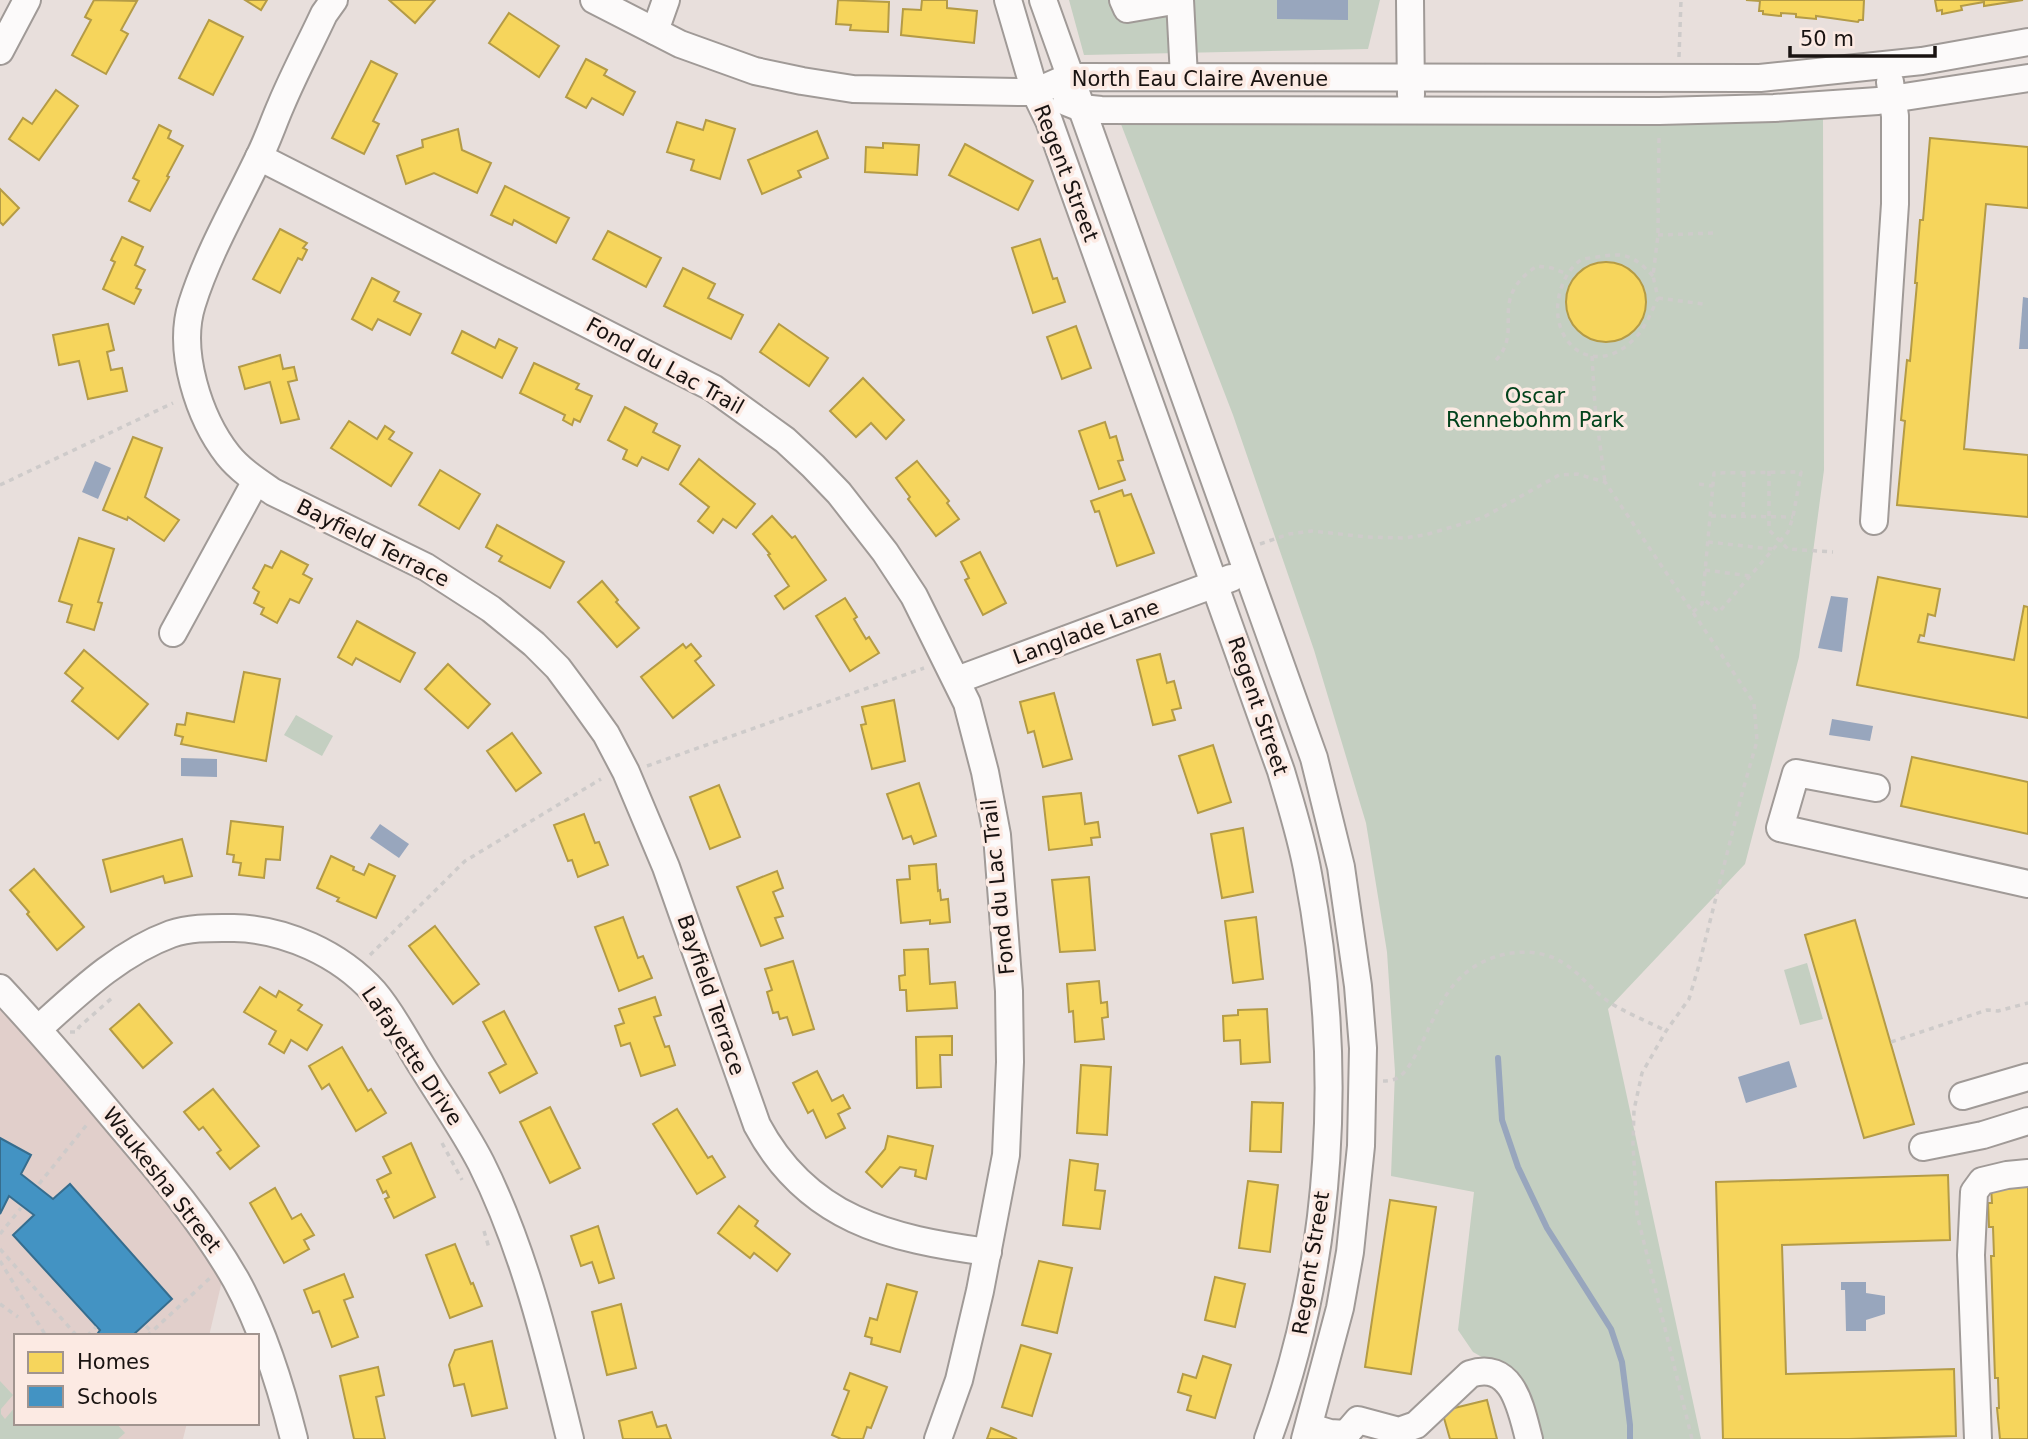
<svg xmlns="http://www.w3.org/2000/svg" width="2028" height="1439" font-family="'DejaVu Sans',sans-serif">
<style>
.education{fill:#e1cfcb}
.green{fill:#c4cfc1}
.water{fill:#98a6bd}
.homes{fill:#f6d55c;stroke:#b49b46;stroke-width:2}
.schools{fill:#4393c3;stroke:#366d8e;stroke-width:2}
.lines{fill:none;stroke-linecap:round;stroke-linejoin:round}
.stream{stroke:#98a6bd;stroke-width:6}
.minor-casing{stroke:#a09a97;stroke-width:30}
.path{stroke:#cecbca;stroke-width:3.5;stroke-dasharray:5 5;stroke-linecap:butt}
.minor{stroke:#fcfafa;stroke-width:26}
.labels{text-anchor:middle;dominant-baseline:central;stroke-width:7;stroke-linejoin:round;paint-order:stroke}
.street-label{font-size:21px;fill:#191311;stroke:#fceae3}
.park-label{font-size:21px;fill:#01421b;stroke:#fceae3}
</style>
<rect width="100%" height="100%" fill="#e8dfdc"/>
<polygon class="education" points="0,988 226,1264 209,1336 16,1336 16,1423 187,1423 183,1439 0,1439"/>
<g class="green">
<polygon points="1069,0 1380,0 1368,49 1084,55"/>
<polygon points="1119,119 1823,119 1824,470 1799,657 1745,864 1608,1009 1701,1439 1540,1439 1524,1381 1473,1352 1458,1330 1474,1192 1391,1176 1395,1072 1387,952 1366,823 1314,650 1233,415"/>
<polygon points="296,715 333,736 322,756 284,735"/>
<polygon points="1807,963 1823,1019 1800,1025 1784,970"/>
<polygon points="0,1381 13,1395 1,1409 1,1414 5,1419 16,1406 16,1423 116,1423 125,1433 118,1439 0,1439"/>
</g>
<g class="water">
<polygon points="1277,0 1348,0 1348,20 1277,19"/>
<polygon points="2023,297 2028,298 2028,349 2019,349"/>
<polygon points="95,461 111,468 98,499 82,492"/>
<polygon points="1831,596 1848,598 1842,652 1818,648"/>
<polygon points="1832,719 1873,726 1870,741 1829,735"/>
<polygon points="181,758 217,759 217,777 181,776"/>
<polygon points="380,824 409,844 399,858 370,838"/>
<polygon points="1789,1061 1797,1087 1746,1103 1738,1077"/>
<polygon points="1841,1282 1866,1282 1866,1293 1885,1296 1885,1314 1866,1320 1866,1331 1846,1331 1845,1290 1841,1290"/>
</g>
<g class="homes">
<polygon points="94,0 137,1 121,30 128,34 106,74 72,55 91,20 85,17"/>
<polygon points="245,0 267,0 261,10"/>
<polygon points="389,0 435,0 415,23"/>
<polygon points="838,0 889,2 888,32 850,30 851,25 836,24"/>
<polygon points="922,0 947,0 947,8 977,11 974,43 901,35 903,9 921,10"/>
<polygon points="1746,0 1864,0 1863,20 1859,20 1858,22 1816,16 1816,19 1796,17 1796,14 1781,13 1781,16 1763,14 1763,11 1759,11 1760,1"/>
<polygon points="1935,0 2023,0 1984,6 1984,2 1961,6 1962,10 1942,14 1942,10 1937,11"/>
<polygon points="509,13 559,46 539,77 489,43"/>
<polygon points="209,20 243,37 213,95 179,78"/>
<polygon points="586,59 607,70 604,75 635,92 623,115 592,98 586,108 566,97"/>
<polygon points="371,61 397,74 373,121 379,124 364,154 332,138"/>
<polygon points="56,90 78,106 39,160 9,139 23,118 32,124"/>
<polygon points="706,120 735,129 720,179 691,170 694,160 667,152 677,122 703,130"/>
<polygon points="159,125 171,131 168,138 183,146 167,176 169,177 150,211 129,201 139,181 133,178"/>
<polygon points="458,129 462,150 491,163 477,193 434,173 406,184 397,156 423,147 422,140"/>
<polygon points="817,131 828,158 798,171 801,177 762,194 748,160"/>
<polygon points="1930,138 2028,147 2028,208 1986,204 1964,449 2028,455 2028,517 1897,505 1905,421 1901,420 1907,360 1910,361 1917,283 1915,283 1920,220 1923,220"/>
<polygon points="883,143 919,145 917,175 865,172 866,147 883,148"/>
<polygon points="965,144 1033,181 1018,210 949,175"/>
<polygon points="505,186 569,218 556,243 514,220 512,225 491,215"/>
<polygon points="0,189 19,208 3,225 0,222"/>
<polygon points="280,229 307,243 303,248 307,250 302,260 298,258 280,293 253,279"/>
<polygon points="608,231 661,258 646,287 593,259"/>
<polygon points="122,237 143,247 135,265 145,270 136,288 141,290 134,304 103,289 115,262 111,260"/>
<polygon points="1040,239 1053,279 1057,278 1065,302 1033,313 1012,248"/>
<circle cx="1606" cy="302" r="40"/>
<polygon points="683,268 715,284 708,298 743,315 731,339 664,306"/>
<polygon points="372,278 399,292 394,301 421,314 410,335 378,319 372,330 352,319"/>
<polygon points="108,324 114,350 107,352 111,370 122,368 127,391 88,399 79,361 59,365 53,335"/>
<polygon points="779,324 828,358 809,386 760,352"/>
<polygon points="1076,326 1091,368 1062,379 1047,337"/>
<polygon points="462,331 495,348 499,339 517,348 502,378 452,353"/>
<polygon points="280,355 283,369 294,367 297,380 288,382 299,419 281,423 270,382 245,389 239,367"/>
<polygon points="534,363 579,384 576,389 592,396 580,422 574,419 572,425 563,420 565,415 520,393"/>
<polygon points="863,378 904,420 886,439 871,423 856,437 830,411"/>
<polygon points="625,407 657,424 653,432 680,446 668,470 642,457 637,466 623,459 627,450 608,440"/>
<polygon points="349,421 377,439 385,426 394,432 389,439 412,453 391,486 331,448"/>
<polygon points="1105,422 1110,438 1116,436 1123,460 1118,461 1125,480 1099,489 1079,431"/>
<polygon points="133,437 162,448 145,497 179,520 164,541 128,517 127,520 103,510"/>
<polygon points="699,459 755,504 736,528 723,519 713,533 698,521 709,507 680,484"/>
<polygon points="917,461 949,501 947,503 959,519 936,536 908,499 910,497 896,478"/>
<polygon points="440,470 480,494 459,529 419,505"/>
<polygon points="1122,490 1124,496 1131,494 1154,553 1117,566 1099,511 1095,512 1091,501"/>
<polygon points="772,516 792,538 795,536 826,580 784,609 775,596 789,586 768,555 770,554 753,534"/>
<polygon points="497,525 564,562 550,588 499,561 502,556 486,547"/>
<polygon points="79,538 114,549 98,602 102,603 94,630 67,622 72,605 59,601"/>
<polygon points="281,551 308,565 303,574 312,579 299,603 290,599 277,623 261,614 264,608 254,603 259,592 253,588 265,565 272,568"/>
<polygon points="980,552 1006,603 983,615 965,580 969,578 961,562"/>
<polygon points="1878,577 1940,589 1935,616 1928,614 1924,636 1920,635 1918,642 2014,660 2024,606 2028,607 2028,718 1857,685"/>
<polygon points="602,581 618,600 616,602 639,628 617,647 578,602"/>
<polygon points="845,598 857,617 854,619 866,639 869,637 879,653 850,671 816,616"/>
<polygon points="357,621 415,653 400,682 356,658 352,665 338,657"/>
<polygon points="683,644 686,648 691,644 701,656 695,661 714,685 673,718 641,677"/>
<polygon points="84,650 148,704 118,739 72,701 83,688 65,673"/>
<polygon points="1160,654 1167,683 1174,681 1181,708 1172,710 1175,720 1153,725 1137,660"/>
<polygon points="448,664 490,704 468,728 425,689"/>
<polygon points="244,672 280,679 266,761 181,744 183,737 175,735 177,724 185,725 187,713 234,722"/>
<polygon points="1054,693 1072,759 1043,767 1034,731 1028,733 1020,702"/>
<polygon points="894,700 905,761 872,769 861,725 866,724 862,707"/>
<polygon points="512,733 541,773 516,791 487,751"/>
<polygon points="1213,745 1231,802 1198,813 1179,756"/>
<polygon points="1912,757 2028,782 2028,834 1901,806"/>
<polygon points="919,783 936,836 914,844 911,836 903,839 887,794"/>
<polygon points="719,785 740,837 710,849 690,797"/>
<polygon points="1081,793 1085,824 1098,822 1100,837 1091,838 1092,845 1049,850 1043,797"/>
<polygon points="584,814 595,843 599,842 608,865 578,877 572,860 568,861 554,825"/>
<polygon points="231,821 283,827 280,860 266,859 264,878 239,875 241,863 233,862 234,855 227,854"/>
<polygon points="1243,828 1253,892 1222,898 1211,834"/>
<polygon points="182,839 192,876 165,883 163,876 111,892 103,860"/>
<polygon points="331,856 354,867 353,870 364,875 369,864 395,876 376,918 337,901 339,898 317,888"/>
<polygon points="936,864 938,891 940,890 941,900 948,899 950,922 930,924 930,920 901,923 897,880 910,879 909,866"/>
<polygon points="34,869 84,927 57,950 27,914 29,912 10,890"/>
<polygon points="777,871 783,888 773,892 783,916 775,918 783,938 761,946 737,887"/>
<polygon points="1089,877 1095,950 1060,952 1052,880"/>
<polygon points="623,917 638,958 643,956 652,978 619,991 595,927"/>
<polygon points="1256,917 1263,979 1233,983 1225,921"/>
<polygon points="1855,920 1914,1124 1864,1138 1805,935"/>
<polygon points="435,926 479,984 453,1004 409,946"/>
<polygon points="928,949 930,984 955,982 957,1008 907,1011 906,990 900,990 899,976 905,975 904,950"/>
<polygon points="793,961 814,1029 793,1035 787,1017 780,1019 778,1012 773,1013 767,992 772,990 765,969"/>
<polygon points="1099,981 1101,1003 1107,1002 1108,1017 1102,1018 1104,1039 1075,1042 1073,1011 1069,1012 1067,984"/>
<polygon points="260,987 276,997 279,991 302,1005 298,1010 322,1025 307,1050 291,1040 284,1053 269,1044 276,1031 244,1012"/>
<polygon points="655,997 661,1015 654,1017 665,1047 669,1046 675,1065 641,1076 630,1043 621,1046 615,1026 624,1023 619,1009"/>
<polygon points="139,1004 172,1043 143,1068 110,1029"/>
<polygon points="1267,1009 1270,1062 1241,1064 1240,1040 1224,1041 1223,1016 1238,1015 1238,1010"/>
<polygon points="504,1011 537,1073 500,1093 489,1073 506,1064 483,1022"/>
<polygon points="952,1036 952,1055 940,1055 941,1087 917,1088 916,1037"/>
<polygon points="342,1047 368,1091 371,1089 386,1113 356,1131 329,1084 322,1089 309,1066"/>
<polygon points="1081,1065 1111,1067 1107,1135 1077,1133"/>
<polygon points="817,1071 832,1101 843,1095 850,1108 838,1114 845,1128 826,1138 813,1110 808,1113 793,1083"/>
<polygon points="213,1089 259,1146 230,1169 217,1153 221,1150 203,1127 199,1130 184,1112"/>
<polygon points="1252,1102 1283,1103 1281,1152 1250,1151"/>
<polygon points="550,1107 580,1168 550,1183 520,1122"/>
<polygon points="677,1109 708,1158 712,1156 725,1177 697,1194 653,1124"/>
<polygon points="888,1136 933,1146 926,1179 915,1176 916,1170 900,1167 882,1187 866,1172 885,1149"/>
<polygon points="411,1143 435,1197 394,1218 385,1199 389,1197 386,1191 383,1193 377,1180 391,1173 383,1157"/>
<polygon points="1070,1160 1098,1164 1095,1190 1105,1191 1100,1229 1063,1225"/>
<polygon points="1948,1175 1950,1240 1782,1245 1786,1374 1954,1369 1956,1436 1849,1439 1723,1439 1716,1182"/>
<polygon points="1248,1181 1278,1185 1270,1252 1239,1248"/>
<polygon points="2028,1185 2028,1439 2000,1439 1997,1408 1999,1408 1998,1378 1995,1378 1991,1256 1994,1256 1993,1227 1989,1227 1988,1203 1992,1203 1991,1186"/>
<polygon points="275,1188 292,1219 301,1214 314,1235 304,1240 309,1249 284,1263 250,1203"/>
<polygon points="1390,1200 1436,1207 1411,1374 1365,1367"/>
<polygon points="739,1206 758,1221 755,1226 790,1254 777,1271 754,1253 750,1258 718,1233"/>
<polygon points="598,1226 614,1278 599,1283 592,1262 581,1266 571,1236"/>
<polygon points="455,1244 471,1284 473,1283 482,1306 450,1318 426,1255"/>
<polygon points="1039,1261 1072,1268 1057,1333 1022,1325"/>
<polygon points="344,1274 353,1297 344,1300 358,1337 332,1347 319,1311 313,1313 304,1290"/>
<polygon points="1215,1277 1245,1284 1235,1327 1205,1320"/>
<polygon points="887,1284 917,1292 900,1352 871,1344 872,1338 865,1336 870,1318 877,1320"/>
<polygon points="621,1304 636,1368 607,1375 592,1312"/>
<polygon points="492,1341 507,1408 472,1416 464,1384 454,1386 449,1365 455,1350"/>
<polygon points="1021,1345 1051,1354 1032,1416 1002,1407"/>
<polygon points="1203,1356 1231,1365 1215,1418 1187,1410 1191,1396 1178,1392 1183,1374 1196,1378"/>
<polygon points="378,1367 384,1395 376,1397 385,1439 354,1439 340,1376"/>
<polygon points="850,1373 887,1387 871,1428 867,1427 863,1439 841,1439 832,1435 849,1391 844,1389"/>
<polygon points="1487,1400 1497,1439 1450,1439 1442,1411"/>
<polygon points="652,1412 657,1427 666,1425 671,1439 623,1439 619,1421"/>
<polygon points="991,1428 1017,1439 987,1439"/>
</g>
<polygon class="schools" points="0,1138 31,1155 21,1174 53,1199 70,1184 172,1299 132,1336 96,1336 100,1330 13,1235 34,1215 9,1196 0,1214"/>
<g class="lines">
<polyline class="stream" points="1498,1058 1502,1120 1518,1167 1547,1228 1611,1329 1622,1362 1630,1425 1630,1439"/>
<g class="minor-casing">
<g id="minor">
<path d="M334,0l-10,14c-14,30 -30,60 -43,91 -8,18 -14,37 -23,54 -23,48 -50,94 -66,145 -15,47 7,114 36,151 12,15 29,26 45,37l153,75 65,42 43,35 24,24 23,31 25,35 20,38 40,95 91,258c50,94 132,114 231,127"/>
<polyline points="594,0 680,44 755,71 802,81 853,89 1019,92 1035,92 1069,77 1760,78 1922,61 2028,42"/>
<path d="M1008,0l27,92 14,29 232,650c10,34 21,68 27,103 36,187 26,386 -40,565"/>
<polyline points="1043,0 1314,758 1341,867 1358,986 1363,1048 1361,1146 1350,1252 1340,1308 1305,1439"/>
<polyline points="1123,0 1127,9 1179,0"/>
<polyline points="1180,0 1184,77"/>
<polyline points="1410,0 1411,95"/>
<polyline points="655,31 666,0"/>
<polyline points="0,51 27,0"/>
<polyline points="1066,102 1081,108 1101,110 1659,111 1774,108 1878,101 2028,78"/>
<polyline points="259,157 713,388 785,440 813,466 839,493 885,552 914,596 967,703 985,772 997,835 1009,991 1010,1062 1006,1155 980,1291 959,1380 938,1439"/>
<polyline points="1874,521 1895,204 1895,116 1890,82"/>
<polyline points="173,633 256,481"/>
<polyline points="957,680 1231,578"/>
<polyline points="1876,788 1796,773 1780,828 2028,884"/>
<path d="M0,988c42,45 82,92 122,140 41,48 82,96 114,152 26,47 45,107 58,159"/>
<path d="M38,1029c40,-36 81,-76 133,-95 20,-7 42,-6 63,-6 51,1 106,26 140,64 19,22 33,51 49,76 19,31 41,62 58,95 43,86 66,182 89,276"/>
<polyline points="1963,1096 2028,1077"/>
<polyline points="1923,1147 1983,1135 2028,1121"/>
<path d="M1310,1427l20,6 16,1 12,-14 41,11 17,-6 54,-51c43,-14 51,35 59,65"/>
<polyline points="1978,1439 1971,1255 1974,1192 1982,1181 2007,1175 2028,1173"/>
</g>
</g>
<g class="path">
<polyline points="1679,57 1681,0"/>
<polyline points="1658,235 1716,233"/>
<path d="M1653,276c-20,-21 -28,-24 -56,-19 -5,1 -12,1 -16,3 -7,4 -14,14 -17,21 -25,55 28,105 73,55 9,-10 15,-26 21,-38l-5,-22 5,-41 1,-101"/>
<polyline points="1658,298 1703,304"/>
<polyline points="1592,356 1595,407 1605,482"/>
<path d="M1496,360c29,-31 -10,-60 41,-94l15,2 15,6"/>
<polyline points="1769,471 1769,530 1788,549 1833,552"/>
<polyline points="1699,484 1713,486"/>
<polyline points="0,485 173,403"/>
<polyline points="1711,516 1793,517"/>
<polyline points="1743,517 1744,472"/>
<polyline points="1708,542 1772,549"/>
<polyline points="1260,544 1289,534 1312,531 1367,537 1404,538 1425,535 1482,518 1559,475 1577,474 1605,482 1754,703 1757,741 1743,790 1699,965 1689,999 1666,1031 1642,1073 1634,1110 1633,1144 1637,1214 1692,1439"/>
<polyline points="1705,570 1750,576"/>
<path d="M1693,612l9,-8c4,-43 8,-87 12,-131l87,-1 -8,45 -5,15 -69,80 -17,-14"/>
<polyline points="647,766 924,668"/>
<polyline points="370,955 465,861 601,779"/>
<polyline points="70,1032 77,1032 79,1027 112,998"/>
<polyline points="1891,1042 1987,1010 1998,1011 2028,1003"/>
<path d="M1383,1081c5,0 12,-1 16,-4 17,-12 34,-64 48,-83 11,-17 26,-29 45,-36 16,-6 36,-8 53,-3 28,7 41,31 64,47 15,10 40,20 57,29"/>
<polyline points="442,1143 462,1180"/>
<polyline points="39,1184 89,1122"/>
<polyline points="484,1231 489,1248"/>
<polyline points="0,1234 21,1208"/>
<polyline points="0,1249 77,1336"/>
<polyline points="0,1261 46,1336"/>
<polyline points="0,1304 18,1317"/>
<polyline points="146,1326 152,1332"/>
<polyline points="87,1336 96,1327"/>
<polyline points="147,1336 210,1278"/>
</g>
<use href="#minor" class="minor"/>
</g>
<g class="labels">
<g class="street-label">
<text x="1200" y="79">North Eau Claire Avenue</text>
<text transform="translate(1066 173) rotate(69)">Regent Street</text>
<text transform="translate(665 366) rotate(29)">Fond du Lac Trail</text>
<text transform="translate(373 543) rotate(27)">Bayfield Terrace</text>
<text transform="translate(1086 632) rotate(-20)">Langlade Lane</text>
<text transform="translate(1258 706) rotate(71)">Regent Street</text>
<text transform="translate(998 887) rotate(-96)">Fond du Lac Trail</text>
<text transform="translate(711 995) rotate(71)">Bayfield Terrace</text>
<text transform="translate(412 1056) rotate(56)">Lafayette Drive</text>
<text transform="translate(162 1180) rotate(52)">Waukesha Street</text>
<text transform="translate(1311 1263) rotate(-81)">Regent Street</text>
</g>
<g class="park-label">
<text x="1535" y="396">Oscar<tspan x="1535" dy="24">Rennebohm Park</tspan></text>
</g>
</g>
<rect x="14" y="1334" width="245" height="91" fill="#fceae3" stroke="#a1948f" stroke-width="2"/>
<rect x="28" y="1352" width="35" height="21" fill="#f6d55c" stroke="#a1948f" stroke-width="2"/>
<text x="77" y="1369" font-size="21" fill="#191311">Homes</text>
<rect x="28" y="1386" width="35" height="21" fill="#4393c3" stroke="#a1948f" stroke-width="2"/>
<text x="77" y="1404" font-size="21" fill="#191311">Schools</text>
<path d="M1790 46v10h145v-10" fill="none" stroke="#191311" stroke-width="3.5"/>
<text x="1800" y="46" font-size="21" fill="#191311" stroke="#fceae3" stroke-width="5" paint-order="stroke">50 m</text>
</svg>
